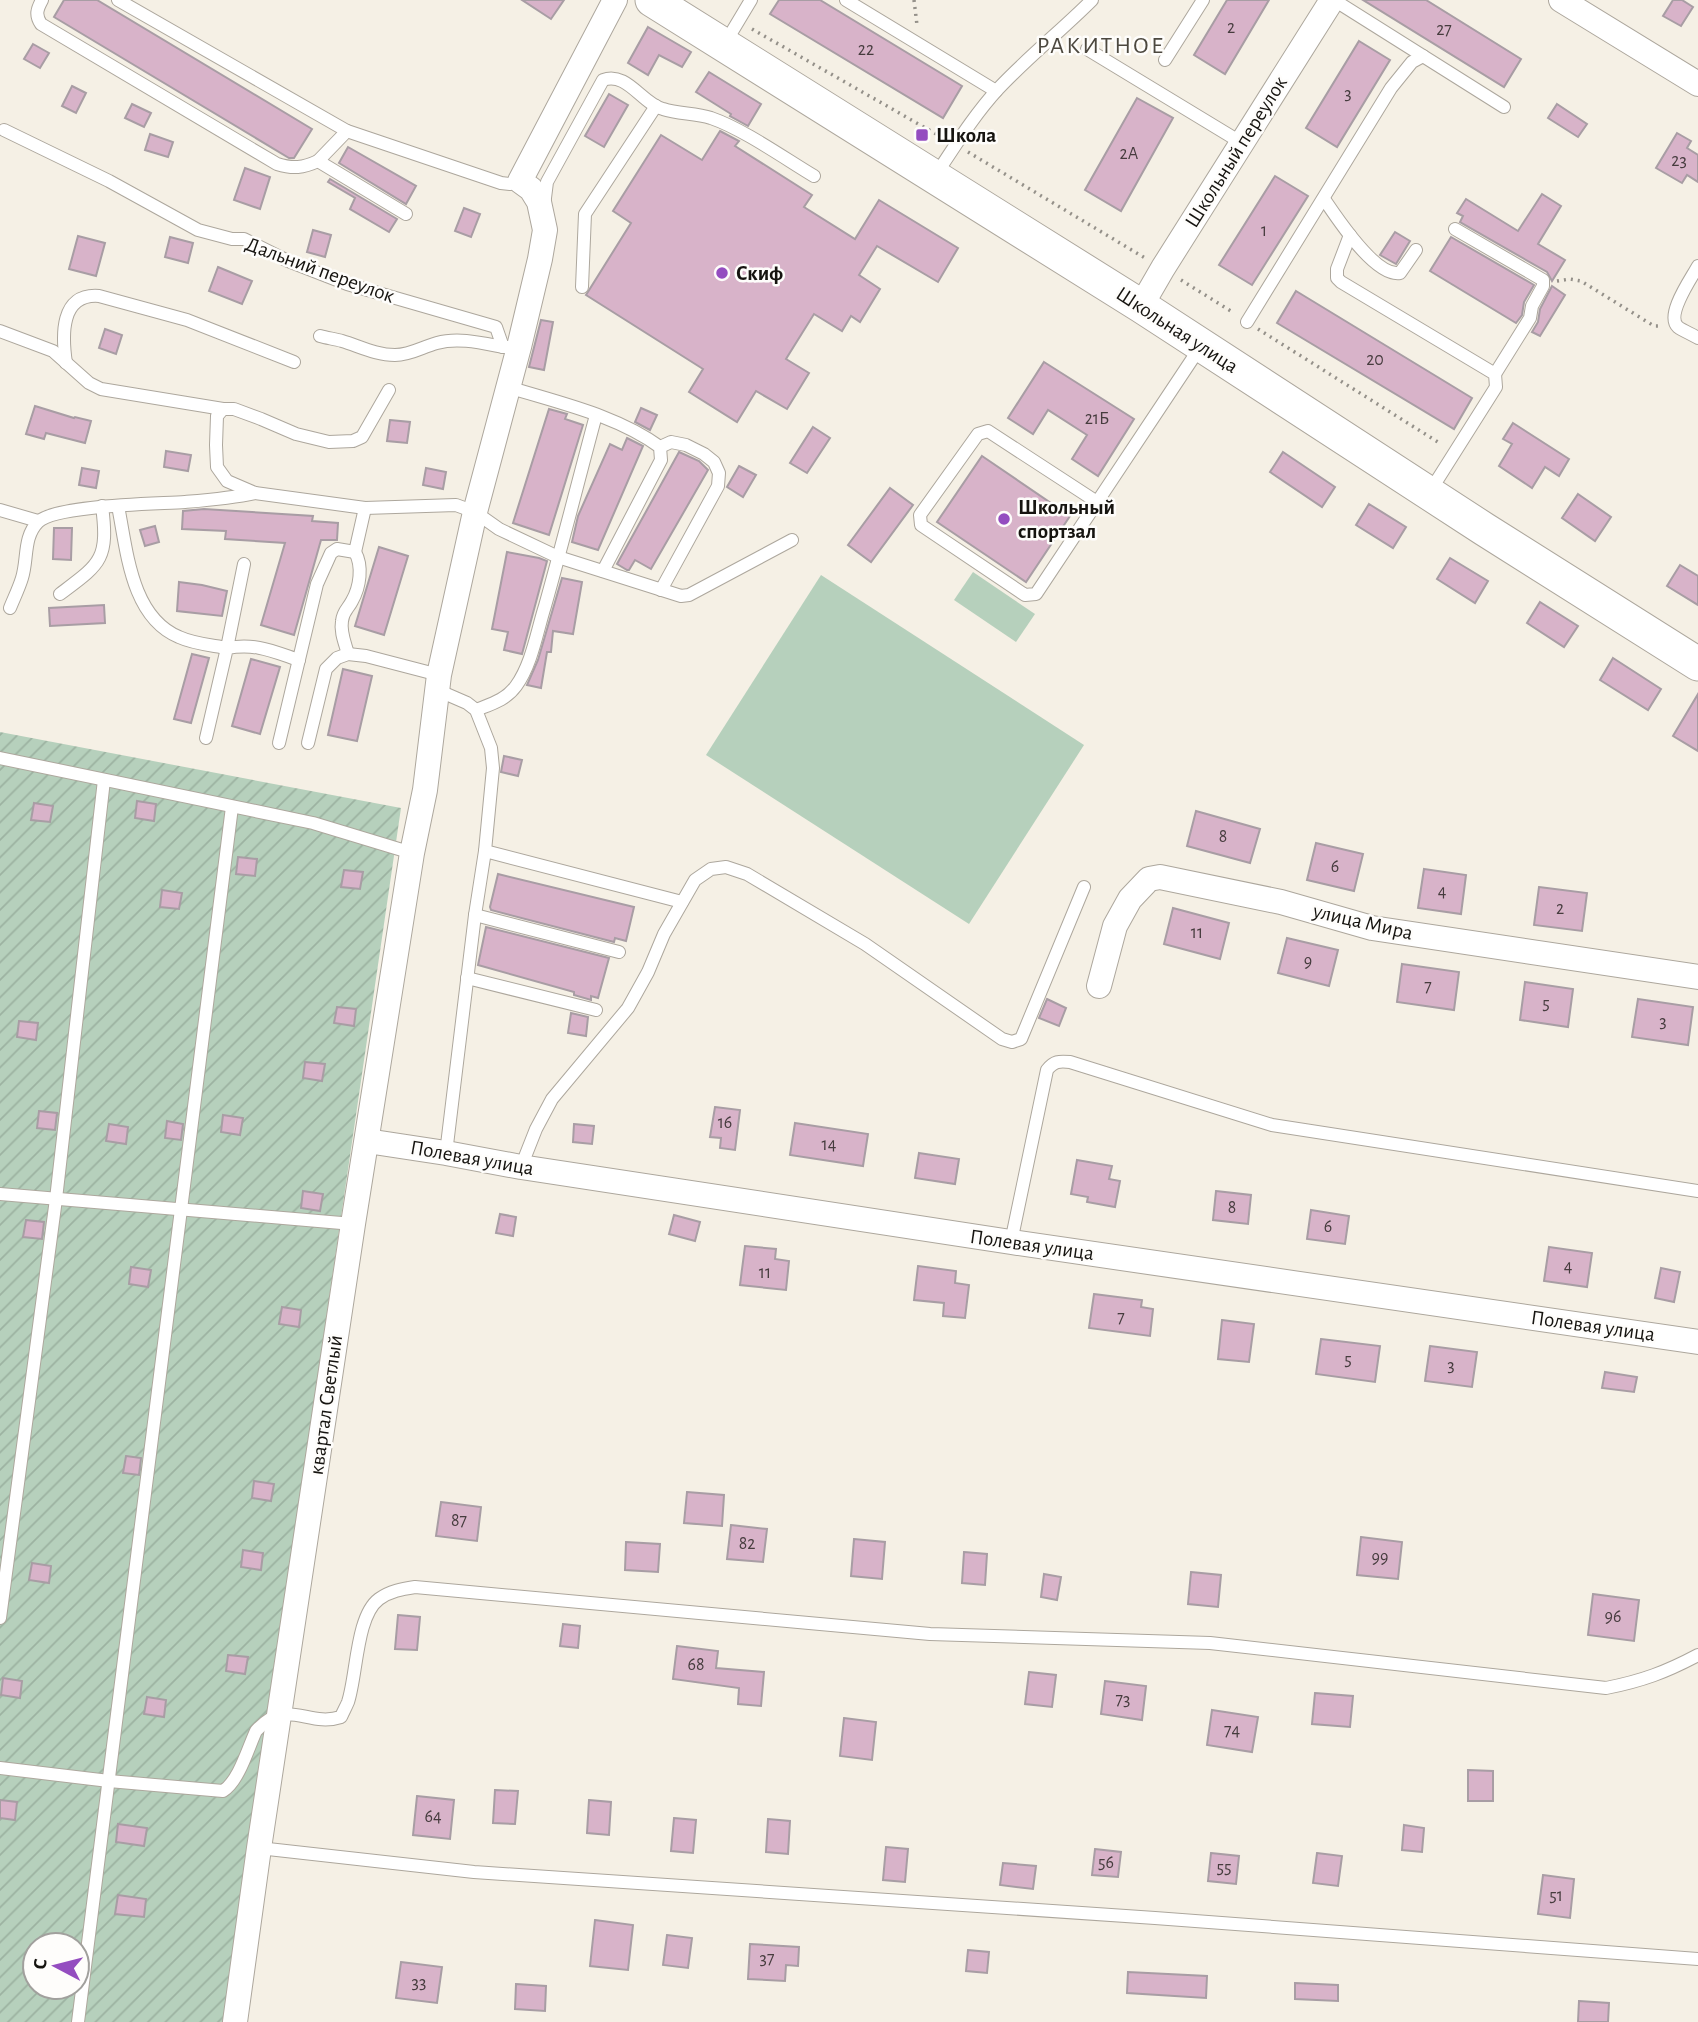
<svg xmlns="http://www.w3.org/2000/svg" width="1698" height="2022" font-family="'Alegreya Sans',sans-serif">
<style>
.park{fill:#b6d0bc}
.garden{fill:url(#garden-furrows);fill-rule:evenodd}
.building{fill:#d8b3c9;stroke:#a89da4;stroke-width:2}
.lines{fill:none;stroke-linecap:round;stroke-linejoin:round}
.lane-casing{stroke:#ada79d;stroke-width:14}
.street-casing{stroke:#ada79d;stroke-width:26}
.secondary-casing{stroke:#ada79d;stroke-width:35}
.path{stroke:#949089;stroke-width:3.5;stroke-dasharray:2 5;stroke-linecap:butt}
.lane{stroke:#fff;stroke-width:12}
.street{stroke:#fff;stroke-width:24}
.secondary{stroke:#fff;stroke-width:33}
.poi-dot{fill:#944dc0;stroke:#fefdfb;stroke-width:2.5}
.labels{text-anchor:middle;dominant-baseline:central;stroke-width:5;stroke-linejoin:round;paint-order:stroke}
.number-label{font-size:18px;fill:#463c3e}
.poi-label{font-size:21px;font-weight:bold;fill:#161410;stroke:#fefdfb;text-anchor:start}
.street-label{font-size:21px;fill:#161410;stroke:#fefdfb}
.quarter-label{font-size:24px;letter-spacing:2px;fill:#4c483f;stroke:#fefdfb}
</style>
<defs>
<pattern id="garden-furrows" width="10" height="10" patternUnits="userSpaceOnUse" patternTransform="scale(1.75)"><rect width="10" height="10" fill="#b6d0bc"/><path d="M-1 1l2-2M0 10L10 0M9 11l2-2" fill="none" stroke="#9cb2a1"/></pattern>
</defs>
<rect width="100%" height="100%" fill="#f5f0e5"/>
<g class="park">
<polygon points="973,572 1035,614 1016,642 954,600"/>
<polygon points="821,575 1084,745 969,924 706,755"/>
</g>
<path class="garden" d="M0,732l401,76 -178,1214h-223zM35,1945h42v42h-42z"/>
<g class="building">
<polygon points="64,0 97,0 312,129 294,158 289,158 54,17"/>
<polygon points="522,0 564,0 551,19"/>
<polygon points="779,0 820,0 962,86 943,118 770,14"/>
<polygon points="1227,0 1269,0 1225,74 1194,55"/>
<polygon points="1363,0 1426,0 1521,59 1504,87"/>
<polygon points="1673,0 1682,0 1693,7 1681,26 1663,16"/>
<polygon points="648,27 691,52 682,67 659,55 648,75 628,63"/>
<polygon points="1359,41 1390,60 1337,147 1306,128"/>
<polygon points="33,44 49,53 40,68 24,59"/>
<polygon points="709,72 761,104 748,126 730,116 731,114 696,92"/>
<polygon points="72,86 86,93 76,113 62,106"/>
<polygon points="609,94 628,105 604,147 585,136"/>
<polygon points="1137,98 1173,118 1121,211 1085,190"/>
<polygon points="132,104 151,113 144,127 125,118"/>
<polygon points="1557,104 1587,124 1578,137 1548,118"/>
<polygon points="720,131 739,141 735,146 812,195 804,207 855,239 879,200 958,248 938,282 877,246 859,275 880,289 860,322 851,316 842,331 814,314 786,359 809,373 787,409 756,391 737,422 689,392 703,369 586,295 631,223 613,211 661,135 702,160"/>
<polygon points="1677,133 1691,141 1687,148 1698,155 1698,182 1687,175 1682,183 1656,168"/>
<polygon points="150,134 173,142 168,157 145,150"/>
<polygon points="348,147 416,186 406,204 339,163"/>
<polygon points="245,168 270,177 260,209 234,200"/>
<polygon points="1275,176 1308,196 1252,285 1219,265"/>
<polygon points="330,179 397,219 389,232 350,209 355,198 328,182"/>
<polygon points="1542,194 1561,206 1538,244 1565,260 1552,281 1547,272 1460,222 1463,216 1457,213 1466,199 1518,231"/>
<polygon points="464,208 480,214 471,237 455,231"/>
<polygon points="313,230 331,235 325,257 307,252"/>
<polygon points="1395,232 1410,241 1396,264 1380,255"/>
<polygon points="78,236 105,243 96,276 69,269"/>
<polygon points="170,237 193,243 188,263 165,257"/>
<polygon points="1451,237 1534,285 1524,302 1522,315 1516,323 1430,271"/>
<polygon points="218,267 252,281 242,304 209,291"/>
<polygon points="1552,286 1565,295 1540,336 1532,332 1538,322 1540,309"/>
<polygon points="1296,291 1472,398 1454,429 1277,323"/>
<polygon points="541,320 553,322 544,370 529,367"/>
<polygon points="105,329 122,335 116,354 99,348"/>
<polygon points="1044,362 1134,419 1098,476 1072,459 1087,435 1048,410 1033,434 1008,418"/>
<polygon points="35,406 74,418 75,417 91,421 85,443 46,433 44,439 26,434"/>
<polygon points="641,408 657,415 650,430 635,422"/>
<polygon points="549,409 567,414 565,419 583,425 549,535 513,523"/>
<polygon points="390,420 410,422 407,443 387,441"/>
<polygon points="1513,423 1569,459 1559,476 1545,467 1532,488 1499,466 1512,444 1503,439"/>
<polygon points="813,427 830,438 807,473 790,463"/>
<polygon points="627,438 643,446 598,550 572,542 578,516 610,444 622,450"/>
<polygon points="166,451 191,455 188,471 164,467"/>
<polygon points="679,452 699,461 708,470 651,569 635,560 629,570 627,570 617,564"/>
<polygon points="1283,452 1335,487 1322,507 1270,472"/>
<polygon points="982,456 1070,516 1026,582 937,522"/>
<polygon points="739,466 756,475 743,497 727,487"/>
<polygon points="82,468 99,471 96,488 79,485"/>
<polygon points="426,468 446,472 443,489 423,485"/>
<polygon points="890,488 913,505 871,562 848,545"/>
<polygon points="1578,494 1611,517 1595,541 1562,518"/>
<polygon points="1369,504 1406,527 1393,548 1356,525"/>
<polygon points="204,509 313,516 312,521 338,523 337,540 321,540 294,635 261,625 285,543 225,539 226,531 182,529 183,511"/>
<polygon points="155,526 159,542 145,546 140,530"/>
<polygon points="54,528 72,528 71,560 53,559"/>
<polygon points="379,547 408,556 384,635 355,626"/>
<polygon points="507,552 539,558 547,561 522,654 504,650 508,632 492,629"/>
<polygon points="1450,558 1488,581 1475,603 1437,579"/>
<polygon points="1680,565 1698,576 1698,605 1667,586"/>
<polygon points="562,578 582,582 573,634 553,631 551,652 547,652 541,688 527,685 538,660"/>
<polygon points="179,582 202,585 227,591 222,616 177,611"/>
<polygon points="1540,602 1578,626 1564,647 1527,623"/>
<polygon points="104,605 105,623 50,626 49,608"/>
<polygon points="192,654 209,658 191,723 174,719"/>
<polygon points="1613,658 1661,689 1648,710 1600,680"/>
<polygon points="251,659 280,667 260,734 232,726"/>
<polygon points="343,669 372,676 357,741 328,735"/>
<polygon points="1698,694 1698,751 1673,736"/>
<polygon points="504,756 522,760 518,776 501,772"/>
<polygon points="137,801 156,804 154,821 135,818"/>
<polygon points="34,803 53,806 50,822 31,820"/>
<polygon points="1196,811 1260,829 1250,863 1187,846"/>
<polygon points="1316,843 1363,854 1354,891 1307,880"/>
<polygon points="238,857 257,859 255,876 236,874"/>
<polygon points="1424,869 1466,875 1461,914 1418,908"/>
<polygon points="344,870 363,872 360,889 341,887"/>
<polygon points="498,874 634,907 626,941 615,938 614,942 491,910 490,907"/>
<polygon points="1539,887 1587,893 1582,931 1534,925"/>
<polygon points="162,890 182,893 179,909 160,907"/>
<polygon points="1173,908 1229,923 1220,959 1164,944"/>
<polygon points="486,927 609,958 598,998 591,996 591,1000 574,995 574,992 478,965"/>
<polygon points="1287,938 1338,950 1329,986 1278,973"/>
<polygon points="1402,964 1459,972 1454,1010 1397,1002"/>
<polygon points="1525,982 1573,989 1568,1027 1520,1020"/>
<polygon points="1047,999 1066,1008 1059,1026 1039,1018"/>
<polygon points="1638,999 1693,1007 1688,1045 1632,1037"/>
<polygon points="337,1007 356,1009 354,1026 334,1023"/>
<polygon points="571,1013 588,1017 586,1036 568,1033"/>
<polygon points="19,1021 38,1023 36,1040 17,1037"/>
<polygon points="305,1062 325,1064 322,1081 303,1078"/>
<polygon points="715,1107 740,1110 735,1150 720,1148 721,1138 710,1137"/>
<polygon points="39,1111 57,1113 55,1130 37,1128"/>
<polygon points="223,1115 243,1118 240,1135 221,1132"/>
<polygon points="167,1121 183,1124 181,1140 165,1138"/>
<polygon points="795,1123 868,1134 863,1166 790,1155"/>
<polygon points="109,1124 128,1127 126,1144 106,1141"/>
<polygon points="574,1124 594,1126 592,1144 573,1142"/>
<polygon points="919,1153 959,1159 955,1184 915,1178"/>
<polygon points="1077,1160 1112,1166 1109,1179 1120,1181 1115,1207 1087,1202 1088,1197 1071,1194"/>
<polygon points="303,1191 323,1194 320,1211 301,1208"/>
<polygon points="1216,1191 1251,1195 1248,1224 1213,1220"/>
<polygon points="1311,1210 1349,1216 1345,1244 1307,1239"/>
<polygon points="500,1214 516,1217 513,1236 496,1233"/>
<polygon points="674,1215 700,1222 695,1241 669,1234"/>
<polygon points="26,1220 44,1222 42,1239 23,1237"/>
<polygon points="745,1246 776,1249 775,1259 789,1261 786,1290 740,1285"/>
<polygon points="1549,1247 1592,1253 1587,1287 1544,1281"/>
<polygon points="918,1266 956,1271 955,1283 969,1285 965,1318 943,1316 944,1303 914,1300"/>
<polygon points="131,1267 151,1270 148,1287 129,1284"/>
<polygon points="1661,1268 1680,1272 1674,1302 1655,1298"/>
<polygon points="1094,1294 1142,1300 1141,1307 1153,1309 1150,1336 1089,1328"/>
<polygon points="282,1307 301,1310 299,1327 279,1324"/>
<polygon points="1222,1320 1254,1324 1249,1362 1218,1359"/>
<polygon points="1321,1339 1380,1346 1375,1382 1316,1374"/>
<polygon points="1430,1346 1477,1352 1472,1387 1425,1381"/>
<polygon points="1605,1372 1637,1377 1634,1392 1602,1388"/>
<polygon points="126,1456 141,1458 139,1475 123,1473"/>
<polygon points="254,1481 274,1484 271,1501 252,1498"/>
<polygon points="687,1492 724,1495 722,1526 684,1523"/>
<polygon points="441,1502 481,1507 477,1541 436,1536"/>
<polygon points="731,1525 767,1529 763,1562 727,1559"/>
<polygon points="1361,1537 1402,1542 1398,1579 1357,1575"/>
<polygon points="854,1539 885,1542 882,1579 851,1576"/>
<polygon points="626,1542 660,1544 658,1572 625,1570"/>
<polygon points="243,1550 263,1553 261,1570 241,1567"/>
<polygon points="964,1552 987,1554 985,1585 962,1583"/>
<polygon points="32,1563 51,1566 49,1583 29,1580"/>
<polygon points="1191,1572 1221,1575 1218,1607 1188,1604"/>
<polygon points="1044,1574 1061,1577 1057,1600 1041,1597"/>
<polygon points="1593,1594 1639,1600 1634,1641 1588,1635"/>
<polygon points="398,1615 420,1617 417,1650 395,1649"/>
<polygon points="563,1624 580,1626 578,1648 560,1646"/>
<polygon points="677,1646 718,1651 716,1668 764,1672 761,1706 738,1704 739,1688 673,1679"/>
<polygon points="228,1655 248,1657 245,1674 226,1671"/>
<polygon points="1029,1672 1056,1675 1052,1707 1025,1704"/>
<polygon points="3,1678 22,1681 20,1698 1,1695"/>
<polygon points="1105,1681 1146,1686 1142,1720 1101,1714"/>
<polygon points="1315,1693 1353,1696 1350,1727 1312,1724"/>
<polygon points="147,1697 166,1700 164,1717 144,1714"/>
<polygon points="1212,1710 1258,1717 1252,1752 1207,1745"/>
<polygon points="844,1718 876,1722 872,1760 840,1756"/>
<polygon points="1468,1770 1493,1771 1493,1801 1468,1801"/>
<polygon points="495,1790 518,1791 515,1824 493,1823"/>
<polygon points="417,1796 454,1800 450,1839 413,1835"/>
<polygon points="0,1800 17,1802 15,1820 0,1818"/>
<polygon points="589,1800 611,1802 609,1835 587,1833"/>
<polygon points="674,1818 696,1820 693,1853 671,1851"/>
<polygon points="768,1819 790,1821 788,1854 766,1852"/>
<polygon points="118,1824 147,1828 144,1846 116,1842"/>
<polygon points="1404,1825 1424,1828 1422,1852 1402,1850"/>
<polygon points="886,1847 908,1849 905,1882 883,1880"/>
<polygon points="1095,1849 1121,1852 1118,1877 1092,1875"/>
<polygon points="1211,1853 1239,1856 1236,1884 1208,1881"/>
<polygon points="1317,1853 1342,1856 1338,1886 1313,1883"/>
<polygon points="1003,1863 1036,1866 1033,1889 1000,1885"/>
<polygon points="1543,1875 1574,1879 1570,1918 1538,1914"/>
<polygon points="118,1895 146,1899 144,1917 115,1914"/>
<polygon points="595,1920 633,1925 628,1970 590,1966"/>
<polygon points="667,1935 692,1938 688,1968 663,1965"/>
<polygon points="750,1944 799,1947 798,1966 786,1965 785,1981 748,1979"/>
<polygon points="968,1950 989,1952 987,1973 966,1971"/>
<polygon points="401,1962 442,1967 437,2003 396,1998"/>
<polygon points="1128,1972 1207,1976 1206,1998 1127,1993"/>
<polygon points="1295,1983 1338,1985 1338,2001 1295,1999"/>
<polygon points="516,1984 546,1986 545,2011 515,2009"/>
<polygon points="1579,2001 1609,2003 1608,2022 1578,2022"/>
</g>
<g class="lines">
<g class="lane-casing">
<g id="lane">
<path d="M42,0c-5,9 -7,15 -1,24l236,140c16,5 26,4 41,-3"/>
<polyline points="118,0 347,131 501,183 510,184 520,181"/>
<polyline points="846,0 996,91"/>
<polyline points="1334,0 1504,107"/>
<polyline points="724,45 751,0"/>
<polyline points="1087,49 1242,143"/>
<polyline points="1165,60 1203,0"/>
<polyline points="4,130 109,181 198,230 232,239 244,239 288,261 347,284 496,327 503,347 519,347"/>
<polyline points="347,131 318,161 406,214"/>
<path d="M935,176c20,-30 39,-61 63,-87 30,-32 64,-59 94,-89"/>
<path d="M1324,199c13,19 51,78 76,74l16,-23"/>
<path d="M544,206l3,-24 56,-102c24,-9 39,24 60,29 15,5 32,4 48,9 32,11 73,40 103,58"/>
<polyline points="1455,229 1543,280 1543,286 1532,306 1530,318 1495,374"/>
<polyline points="1350,235 1337,269 1337,278 1341,282 1495,374 1496,387 1429,493"/>
<path d="M1698,266c-7,13 -33,49 -20,61 5,4 14,7 20,11"/>
<polyline points="582,287 585,214 656,106"/>
<polyline points="1247,322 1391,88 1412,62 1423,56"/>
<polyline points="0,331 53,351 89,383 101,389 223,409"/>
<path d="M320,336c7,2 15,3 22,5 17,5 34,14 53,14 16,0 27,-8 42,-12 21,-6 45,0 66,4"/>
<path d="M66,363c-4,-27 -6,-70 33,-67l88,24 107,42"/>
<path d="M508,387c51,16 108,28 152,60l1,13 -58,111"/>
<polyline points="389,390 362,437 353,441 329,442 296,434 261,419 234,409 223,409 217,416 216,445 217,467 227,481 255,493 365,508 456,505 475,512 499,529 558,557 681,596 689,595 792,540"/>
<polyline points="660,447 671,442 686,445 704,454 714,462 719,473 718,486 661,590"/>
<polyline points="1097,502 988,431 978,434 920,515 921,525 1025,595 1036,594 1201,346"/>
<path d="M118,506c9,45 13,111 61,131 15,7 32,8 48,11l17,-84"/>
<polyline points="0,510 38,521"/>
<polyline points="355,552 365,508"/>
<path d="M60,594c40,-30 49,-34 42,-88"/>
<path d="M10,608c4,-10 9,-20 12,-30 6,-19 1,-41 16,-56 17,-17 119,-18 147,-20 23,-2 47,-4 70,-9"/>
<polyline points="437,690 467,703 476,710 491,748 493,768 485,851 475,915 446,1153"/>
<path d="M476,710c15,-6 30,-10 40,-24 16,-22 21,-55 29,-80 18,-64 34,-128 51,-191"/>
<path d="M206,738l21,-90c29,-5 45,3 72,12"/>
<path d="M279,743l38,-159 14,-31 6,-4 18,3c8,14 5,35 -3,49 -4,8 -9,10 -10,20 -2,11 3,22 6,33"/>
<polyline points="308,743 326,669 337,658 348,654 366,656 439,675"/>
<polyline points="0,758 313,823 412,853"/>
<polyline points="485,851 682,902"/>
<polyline points="475,915 619,952"/>
<polyline points="467,978 596,1010"/>
<polyline points="521,1167 536,1129 552,1099 628,1008 648,972 664,934 695,880 711,869 726,867 747,874 865,944 1002,1039 1012,1042 1021,1039 1084,887"/>
<polyline points="0,1194 353,1224"/>
<path d="M1011,1242l36,-172c7,-9 12,-9 23,-8l202,63 426,66"/>
<polyline points="0,1618 56,1199 104,780"/>
<path d="M0,1768l109,13 114,10c16,-10 25,-43 33,-60 31,-35 51,-3 85,-14 2,-5 5,-10 7,-15 9,-27 8,-86 31,-103 11,-8 23,-10 36,-12l515,47 280,9 396,45c36,-7 60,-16 92,-33"/>
<polyline points="259,1848 474,1872 1155,1918 1698,1959"/>
<polyline points="78,2022 232,807"/>
</g>
</g>
<g class="street-casing">
<g id="street">
<polyline points="1561,0 1698,84"/>
<polyline points="1141,306 1163,268 1332,0"/>
<polyline points="1099,986 1115,926 1130,899 1149,879 1160,877 1281,902 1372,928 1698,977"/>
<polyline points="367,1141 446,1153 521,1167 1011,1242 1698,1342"/>
<polyline points="235,2022 259,1848 353,1224 412,853 425,790 439,675 475,512 519,347 540,259 545,230 539,202 531,189 520,181 615,0"/>
</g>
</g>
<g class="secondary-casing">
<polyline id="secondary" points="652,0 1141,306 1484,529 1698,664"/>
</g>
<g class="path">
<polyline points="914,0 917,25"/>
<polyline points="752,29 943,138"/>
<polyline points="968,152 1145,258"/>
<polyline points="1181,280 1234,313"/>
<polyline points="1557,281 1570,279 1581,281 1654,326 1659,326"/>
<polyline points="1258,329 1441,444"/>
</g>
<use href="#lane" class="lane"/>
<use href="#street" class="street"/>
<use href="#secondary" class="secondary"/>
</g>
<g class="poi-dot">
<rect x="915" y="128" width="14" height="14" rx="3.5"/>
<circle cx="722" cy="273" r="7"/>
<circle cx="1004" cy="519" r="7"/>
</g>
<g class="labels">
<g class="number-label">
<text x="1231" y="28">2</text>
<text x="1444" y="30">27</text>
<text x="866" y="50">22</text>
<text x="1348" y="94">3</text>
<text x="1129" y="154">2А</text>
<text x="1679" y="161">23</text>
<text x="1264" y="231">1</text>
<text x="1375" y="360">20</text>
<text x="1097" y="419">21Б</text>
<text x="1223" y="837">8</text>
<text x="1335" y="867">6</text>
<text x="1442" y="892">4</text>
<text x="1560" y="909">2</text>
<text x="1197" y="933">11</text>
<text x="1308" y="962">9</text>
<text x="1428" y="987">7</text>
<text x="1546" y="1004">5</text>
<text x="1663" y="1022">3</text>
<text x="725" y="1123">16</text>
<text x="829" y="1145">14</text>
<text x="1232" y="1208">8</text>
<text x="1328" y="1227">6</text>
<text x="1568" y="1267">4</text>
<text x="765" y="1273">11</text>
<text x="1121" y="1318">7</text>
<text x="1348" y="1360">5</text>
<text x="1451" y="1366">3</text>
<text x="459" y="1521">87</text>
<text x="747" y="1544">82</text>
<text x="1380" y="1558">99</text>
<text x="1613" y="1617">96</text>
<text x="696" y="1665">68</text>
<text x="1123" y="1700">73</text>
<text x="1232" y="1731">74</text>
<text x="433" y="1817">64</text>
<text x="1106" y="1863">56</text>
<text x="1224" y="1868">55</text>
<text x="1556" y="1896">51</text>
<text x="767" y="1959">37</text>
<text x="419" y="1983">33</text>
</g>
<g class="poi-label">
<text x="936" y="135">Школа</text>
<text x="736" y="273">Скиф</text>
<text x="1018" y="507">Школьный<tspan x="1018" dy="24">спортзал</tspan></text>
</g>
<g class="street-label">
<text transform="translate(1236 152) rotate(-58)">Школьный переулок</text>
<text transform="translate(320 270) rotate(20)">Дальний переулок</text>
<text transform="translate(1177 330) rotate(33)">Школьная улица</text>
<text transform="translate(1363 922) rotate(13)">улица Мира</text>
<text transform="translate(472 1158) rotate(10)">Полевая улица</text>
<text transform="translate(1032 1245) rotate(8)">Полевая улица</text>
<text transform="translate(1593 1326) rotate(8)">Полевая улица</text>
<text transform="translate(326 1405) rotate(-82)">квартал Светлый</text>
</g>
<g class="quarter-label">
<text x="1101" y="46">РАКИТНОЕ</text>
</g>
</g>
<g transform="translate(56 1966) rotate(277)"><circle r="33" fill="#fefdfb" stroke="#a1a09d" stroke-width="2"/>
<path d="M0-5L12 26L0 18L-12 26Z" fill="#944dc0"/>
<text y="-10" font-size="19" font-weight="bold" text-anchor="middle" fill="#161410">С</text>
</g>
</svg>
